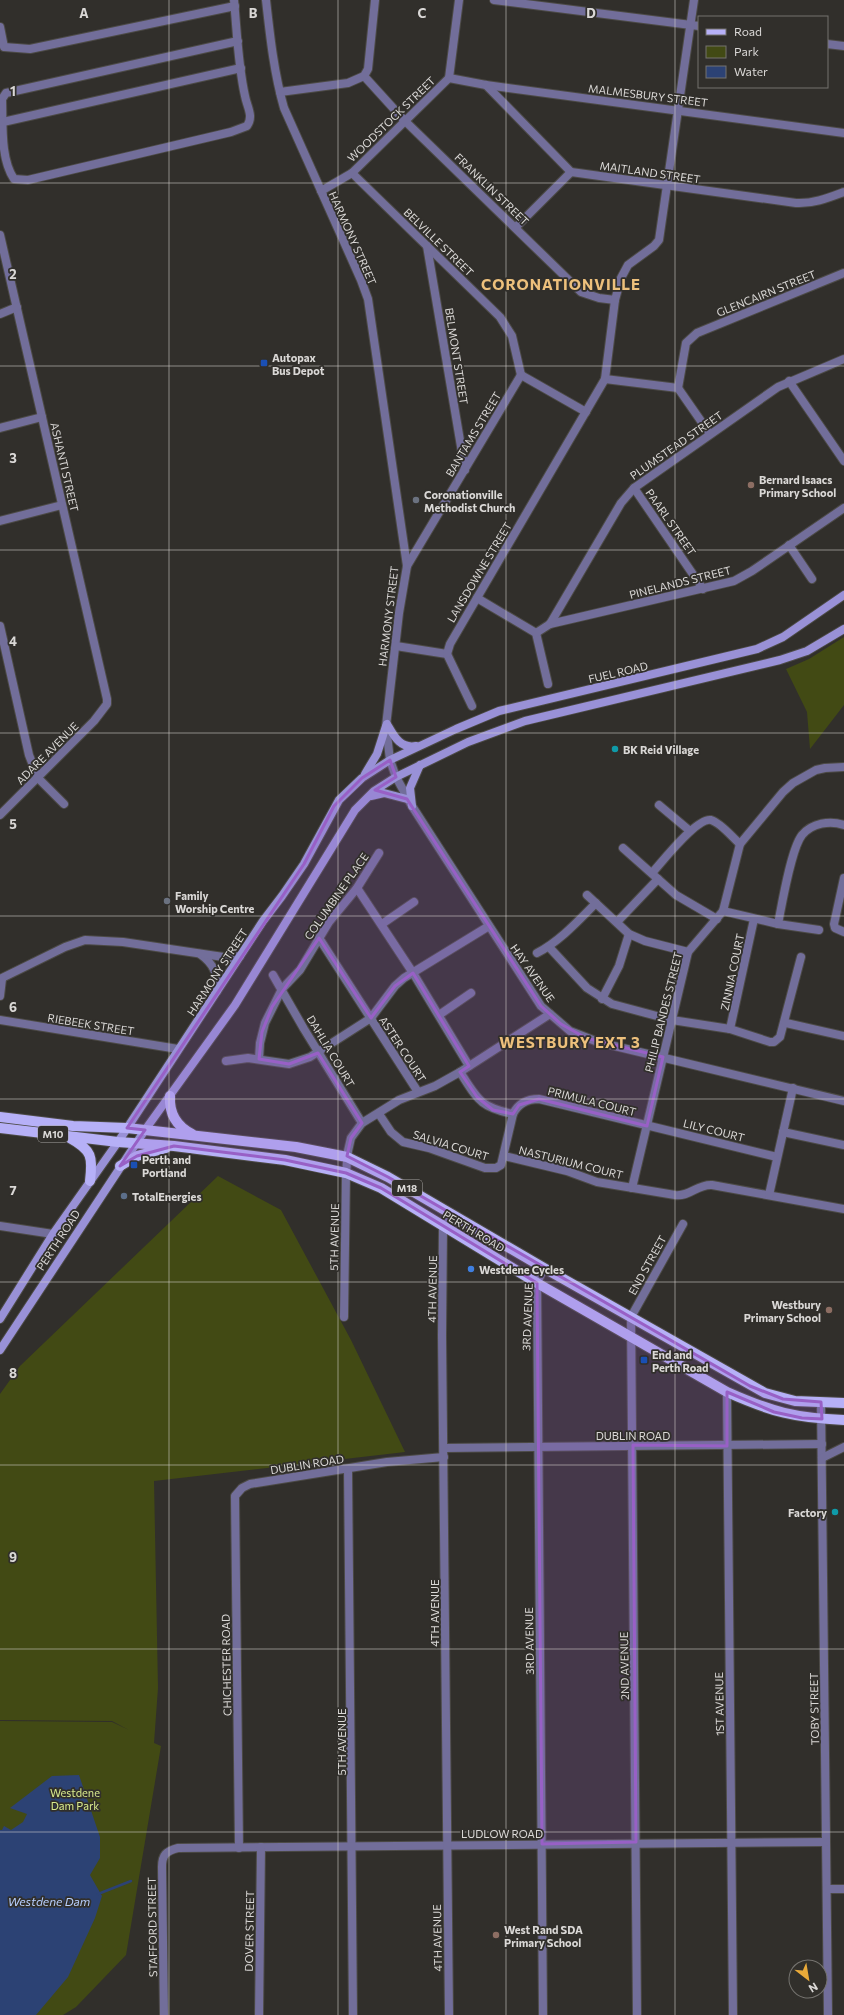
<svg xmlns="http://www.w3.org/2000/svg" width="844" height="2015" font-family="Commissioner,sans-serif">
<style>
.green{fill:#424a14}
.water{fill:#2c4274}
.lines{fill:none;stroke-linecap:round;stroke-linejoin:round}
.stream{stroke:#2c4274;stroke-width:2.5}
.minor-casing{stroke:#4c4a46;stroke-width:10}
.secondary-casing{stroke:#4c4a46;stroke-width:10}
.primary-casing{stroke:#4c4a46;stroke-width:12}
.minor{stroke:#726e9a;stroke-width:8}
.secondary{stroke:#9991d7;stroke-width:8}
.primary{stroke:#b6b0f7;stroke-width:10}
.marked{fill:#9860c6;fill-opacity:0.2;stroke:#9860c6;stroke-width:3;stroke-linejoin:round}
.grid{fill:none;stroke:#dad8d6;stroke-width:1;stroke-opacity:0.55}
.transit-dot{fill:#1a4fb4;stroke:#312f2b;stroke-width:1.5}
.education-dot{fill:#8d6e63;stroke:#312f2b;stroke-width:1.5}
.worship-dot{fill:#6b7280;stroke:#312f2b;stroke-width:1.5}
.culture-dot{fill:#0f9aa8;stroke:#312f2b;stroke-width:1.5}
.service-dot{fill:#5c6f8a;stroke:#312f2b;stroke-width:1.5}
.shop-dot{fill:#3f7fe0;stroke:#312f2b;stroke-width:1.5}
.labels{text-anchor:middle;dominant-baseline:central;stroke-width:3.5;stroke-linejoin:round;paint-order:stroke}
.shield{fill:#312f2b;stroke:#a7a5a3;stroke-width:1}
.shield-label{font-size:10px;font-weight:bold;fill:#dad8d6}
.street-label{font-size:11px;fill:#dad8d6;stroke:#312f2b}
.poi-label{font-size:11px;font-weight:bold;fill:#dad8d6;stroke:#312f2b;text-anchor:start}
.park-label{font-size:11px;fill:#d8ea8d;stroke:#312f2b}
.water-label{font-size:12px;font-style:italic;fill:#b7cefd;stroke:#312f2b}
.district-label{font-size:15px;font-weight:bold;letter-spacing:1px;fill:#edc07c;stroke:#312f2b}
.grid-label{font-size:13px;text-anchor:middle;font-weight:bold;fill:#dad8d6;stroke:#312f2b;stroke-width:3.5;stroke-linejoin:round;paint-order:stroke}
</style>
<rect width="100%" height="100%" fill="#312f2b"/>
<g class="green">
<polygon points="844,637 844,705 810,749 807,712 786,669 809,659"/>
<polygon points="218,1176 281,1210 351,1340 405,1452 154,1481 158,1688 154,1743 161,1746 126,1955 76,2007 63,2015 0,2015 0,1721 112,1722 129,1730 112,1721 0,1720 0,1394 20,1366"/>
</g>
<polygon class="water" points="79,1775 100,1837 100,1858 90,1875 102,1896 95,1918 68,1977 36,2015 0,2015 0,1830 2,1830 4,1826 11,1830 23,1822 27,1814 10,1808 52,1776"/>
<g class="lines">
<polyline class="stream" points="98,1894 131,1881"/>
<g class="minor-casing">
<g id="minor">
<path d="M234,0c3,32 4,65 11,96 2,11 9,20 2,30l-16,6 -203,48 -14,-1c-14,-21 -11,-55 -12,-80l4,-6 232,-52"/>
<path d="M266,0c4,36 8,73 18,108l77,172 7,19 39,267 -8,47 -13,113 4,34 6,17 16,29 129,200 29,25 28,11 246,59"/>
<polyline points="494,0 699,26"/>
<polyline points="0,27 4,47 30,49 235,6"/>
<polyline points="827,44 844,46"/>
<polyline points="364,76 404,120 581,292 599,298 615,300"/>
<polyline points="449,78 486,85 844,133"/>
<path d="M486,85l85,87 225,31c17,1 32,-5 48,-11"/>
<polyline points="280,92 348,83 364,76 368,69 375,0"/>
<polyline points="3,122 241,68"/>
<polyline points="352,173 500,317 512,336 521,375"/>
<polyline points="321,191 352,173 449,78 459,0"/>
<polyline points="516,227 571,172"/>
<polyline points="0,235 107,699 107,704 94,721 0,815"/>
<polyline points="427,246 465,470"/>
<polyline points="0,314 17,307"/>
<polyline points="521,375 586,412"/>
<polyline points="605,379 678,388 710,434"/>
<polyline points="789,381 844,461"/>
<polyline points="678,388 686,343 697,333 844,273"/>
<polyline points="0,428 42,417"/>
<polyline points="634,488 703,589"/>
<polyline points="0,521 62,505"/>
<polyline points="789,545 812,579"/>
<polyline points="407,566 521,375"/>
<polyline points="477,598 536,633 548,684"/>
<polyline points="550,624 734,581 752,571 844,508"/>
<polyline points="0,626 29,755 38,778 64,804"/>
<polyline points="536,633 550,624 621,503 634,488 778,387 844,359"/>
<polyline points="396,646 447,654 472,706"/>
<polyline points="447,654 450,644 605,379 615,300 621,278 628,265 654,246 659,240 694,0"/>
<polyline points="659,805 690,831"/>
<polyline points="623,848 676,895 717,919"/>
<path d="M652,873c10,-11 45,-56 59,-53 10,3 21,17 29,24"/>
<polyline points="844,878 834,924 835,928 844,932"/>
<polyline points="357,888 413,973 469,1066"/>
<polyline points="587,895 629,934 645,941 688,952"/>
<polyline points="723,911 778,924 819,930"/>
<polyline points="617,922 658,879"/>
<polyline points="382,924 414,902"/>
<path d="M778,924c4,-20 13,-75 24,-89 10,-12 28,-15 42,-10"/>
<polyline points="319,938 418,1092"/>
<polyline points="549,947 587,988 612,1004 672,1020 730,1029 770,1042 774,1042 780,1037 801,957"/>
<path d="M537,953c23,-12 41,-32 59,-50"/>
<path d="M200,954c14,10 18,20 17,37"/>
<polyline points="273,975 304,1029 362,1123"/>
<polyline points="0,979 65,947 85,940 123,942 230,958 240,956"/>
<polyline points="0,996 2,979"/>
<polyline points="602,999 619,966 629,934"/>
<polyline points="439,1015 471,993"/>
<polyline points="0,1020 178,1049"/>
<polyline points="786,1023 844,1036"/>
<polyline points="730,1029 754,919"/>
<polyline points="259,1059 260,1043 265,1023 282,989 300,970 329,922 357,888 379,853"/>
<polyline points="226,1061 248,1058 289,1064 310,1057 371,1018 395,986 404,978 489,926"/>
<path d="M460,1072c18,28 20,35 53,42 5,-10 14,-15 26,-15l238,58"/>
<polyline points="379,1114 391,1132 403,1142 429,1148 485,1168 496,1168 501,1165 513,1114"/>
<polyline points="783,1132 844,1145"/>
<path d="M504,1156l63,15 30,11 78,13c15,2 22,-11 37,-10l132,24"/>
<polyline points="632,1188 688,952 723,911 740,844 783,792 793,783 816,770 825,768 844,767"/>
<polyline points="769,1195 793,1088"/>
<polyline points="0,1226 53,1234"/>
<polyline points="344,1317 346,1173 348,1151 351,1138 362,1123 399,1100 435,1086 460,1072 550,1014"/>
<polyline points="727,1392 733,2015"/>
<polyline points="821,1402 828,2015"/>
<polyline points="445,1448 822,1444"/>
<polyline points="822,1458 844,1447"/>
<polyline points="348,1469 353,2015"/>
<polyline points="239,1848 235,1496 242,1488 250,1484 387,1462 444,1457"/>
<polyline points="827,1889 844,1889"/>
<path d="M164,2015l-2,-148c0,-12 4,-16 16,-19l648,-6"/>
<polyline points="259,2015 261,1847"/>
<polyline points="449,2015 442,1336 443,1226 449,1213"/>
<polyline points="543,2015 537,1283 544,1268"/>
<polyline points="637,2015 631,1317 683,1224"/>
</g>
</g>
<g class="secondary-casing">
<g id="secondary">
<path d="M387,724c7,12 13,25 29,22"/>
<polyline points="365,774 377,754 386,726"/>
<polyline points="371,796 384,793 407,799"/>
<polyline points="412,806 410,788 420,765"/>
<polyline points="0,1319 53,1234 118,1142 263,921 282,896 304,864 339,800 362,778 390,760 456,729 499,711 757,649 783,637 844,595"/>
<polyline points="0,1350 145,1130 235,1005 355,810 374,791 396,777 468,742 525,721 780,660 807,651 844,629"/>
</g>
</g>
<g class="primary-casing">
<g id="primary">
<path d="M170,1096c-1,17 6,30 22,38"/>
<polyline points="0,1117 73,1126 127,1128 296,1147 347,1157 388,1177 544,1268 765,1393 795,1401 844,1403"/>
<path d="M0,1128l118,14 56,4 111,14 61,13 35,15 156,95 190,109c45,20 68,26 117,28"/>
<path d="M70,1138c22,12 23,19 20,43"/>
<polyline points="120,1166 137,1156 166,1148"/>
</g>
</g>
<use href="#minor" class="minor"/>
<use href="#secondary" class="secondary"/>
<use href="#primary" class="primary"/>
</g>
<path class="marked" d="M390,760l6,17 -21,13 32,9 134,207 20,18 25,14 77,19 -16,69 -108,-27 -20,6 -6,9 -20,-4 -16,-13 -17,-25 9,-6 -56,-93 -18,13 -24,32 -52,-80 -47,69 -10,25 -3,27 30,5 29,-11 44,70 -11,15 -4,18 41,21 362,209 33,13 38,3 1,17 -20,-1 -28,-6 -47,-20v54l-94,-1 3,397 -94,2 -5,-561 -156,-95 -35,-15 -61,-13 -111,-14 -37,10 -17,10 25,-36 -18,-2 177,-264 30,-58 28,-28z"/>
<path class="grid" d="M169,0v2015M338,0v2015M506,0v2015M675,0v2015M0,183h844M0,366h844M0,550h844M0,733h844M0,916h844M0,1099h844M0,1282h844M0,1465h844M0,1649h844M0,1832h844"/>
<g class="transit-dot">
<rect x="260" y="359" width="8" height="8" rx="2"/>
<rect x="130" y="1161" width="8" height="8" rx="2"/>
<rect x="640" y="1356" width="8" height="8" rx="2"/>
</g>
<g class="education-dot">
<circle cx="751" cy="485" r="4"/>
<circle cx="829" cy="1310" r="4"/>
<circle cx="496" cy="1935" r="4"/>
</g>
<g class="worship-dot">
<circle cx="416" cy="500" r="4"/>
<circle cx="167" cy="901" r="4"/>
</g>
<g class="culture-dot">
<circle cx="615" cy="749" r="4"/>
<circle cx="835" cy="1512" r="4"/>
</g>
<circle class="service-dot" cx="124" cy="1196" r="4"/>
<circle class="shop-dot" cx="471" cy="1269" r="4"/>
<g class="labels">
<g class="shield">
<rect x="38" y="1126" width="30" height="16" rx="3"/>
<rect x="392" y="1180" width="30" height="16" rx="3"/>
</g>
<g class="shield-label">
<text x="53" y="1134">M10</text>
<text x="407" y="1188">M18</text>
</g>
<g class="street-label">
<text transform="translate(648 95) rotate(7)">MALMESBURY STREET</text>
<text transform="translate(391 119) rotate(-44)">WOODSTOCK STREET</text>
<text transform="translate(650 172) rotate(8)">MAITLAND STREET</text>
<text transform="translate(492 189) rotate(44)">FRANKLIN STREET</text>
<text transform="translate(353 238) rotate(66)">HARMONY STREET</text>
<text transform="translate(439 242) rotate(44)">BELVILLE STREET</text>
<text transform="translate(766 293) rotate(-22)">GLENCAIRN STREET</text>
<text transform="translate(457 356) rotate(81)">BELMONT STREET</text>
<text transform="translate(473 434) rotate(-59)">BANTAMS STREET</text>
<text transform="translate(676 445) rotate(-35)">PLUMSTEAD STREET</text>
<text transform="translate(65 467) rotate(77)">ASHANTI STREET</text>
<text transform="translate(671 522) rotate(55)">PAARL STREET</text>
<text transform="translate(479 572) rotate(-59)">LANSDOWNE STREET</text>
<text transform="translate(680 582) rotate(-14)">PINELANDS STREET</text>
<text transform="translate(388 616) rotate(-83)">HARMONY STREET</text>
<text transform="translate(618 672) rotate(-13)">FUEL ROAD</text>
<text transform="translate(47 753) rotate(-45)">ADARE AVENUE</text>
<text transform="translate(336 896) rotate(-55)">COLUMBINE PLACE</text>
<text transform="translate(217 972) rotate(-57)">HARMONY STREET</text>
<text transform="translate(732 972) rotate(-78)">ZINNIA COURT</text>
<text transform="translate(533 973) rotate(55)">HAY AVENUE</text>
<text transform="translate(663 1012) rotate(-76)">PHILIP BANDES STREET</text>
<text transform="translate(91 1024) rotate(9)">RIEBEEK STREET</text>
<text transform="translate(403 1049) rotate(57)">ASTER COURT</text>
<text transform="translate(331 1051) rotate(59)">DAHLIA COURT</text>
<text transform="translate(592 1101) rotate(14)">PRIMULA COURT</text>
<text transform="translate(714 1130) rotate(14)">LILY COURT</text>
<text transform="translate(451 1145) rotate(17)">SALVIA COURT</text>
<text transform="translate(571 1162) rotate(14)">NASTURIUM COURT</text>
<text transform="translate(474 1231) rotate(31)">PERTH ROAD</text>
<text transform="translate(334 1237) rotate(-89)">5TH AVENUE</text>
<text transform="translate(58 1240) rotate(-57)">PERTH ROAD</text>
<text transform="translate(647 1265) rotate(-61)">END STREET</text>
<text transform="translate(432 1289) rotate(-89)">4TH AVENUE</text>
<text transform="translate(527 1317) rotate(-88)">3RD AVENUE</text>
<text x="633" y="1435">DUBLIN ROAD</text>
<text transform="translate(307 1464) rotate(-9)">DUBLIN ROAD</text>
<text transform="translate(434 1613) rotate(-90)">4TH AVENUE</text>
<text transform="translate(529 1641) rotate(-91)">3RD AVENUE</text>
<text transform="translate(226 1665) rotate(-91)">CHICHESTER ROAD</text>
<text transform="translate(624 1666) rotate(-91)">2ND AVENUE</text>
<text transform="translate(719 1704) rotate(-91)">1ST AVENUE</text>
<text transform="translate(814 1709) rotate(-91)">TOBY STREET</text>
<text transform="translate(341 1742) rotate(-90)">5TH AVENUE</text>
<text x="502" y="1833">LUDLOW ROAD</text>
<text transform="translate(152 1927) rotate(-91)">STAFFORD STREET</text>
<text transform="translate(249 1931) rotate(-89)">DOVER STREET</text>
<text transform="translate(437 1938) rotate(-91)">4TH AVENUE</text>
</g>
<g class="poi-label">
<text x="272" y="357">Autopax<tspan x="272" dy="13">Bus Depot</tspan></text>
<text x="759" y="479">Bernard Isaacs<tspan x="759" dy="13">Primary School</tspan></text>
<text x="424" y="494">Coronationville<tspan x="424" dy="13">Methodist Church</tspan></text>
<text x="623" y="749">BK Reid Village</text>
<text x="175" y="895">Family<tspan x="175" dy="13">Worship Centre</tspan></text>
<text x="142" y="1159">Perth and<tspan x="142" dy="13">Portland</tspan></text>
<text x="132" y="1196">TotalEnergies</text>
<text x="479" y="1269">Westdene Cycles</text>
<text x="821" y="1304" text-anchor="end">Westbury<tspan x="821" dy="13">Primary School</tspan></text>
<text x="652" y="1354">End and<tspan x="652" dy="13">Perth Road</tspan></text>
<text x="827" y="1512" text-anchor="end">Factory</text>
<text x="504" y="1929">West Rand SDA<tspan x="504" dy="13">Primary School</tspan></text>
</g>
<g class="park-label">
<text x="75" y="1792">Westdene<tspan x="75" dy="13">Dam Park</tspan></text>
</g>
<g class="water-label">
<text x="49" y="1901">Westdene Dam</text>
</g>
<g class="district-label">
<text x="561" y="284">CORONATIONVILLE</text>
<text x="570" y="1042">WESTBURY EXT 3</text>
</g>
</g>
<g class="grid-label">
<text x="84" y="18">A</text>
<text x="253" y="18">B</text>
<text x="422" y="18">C</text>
<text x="591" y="18">D</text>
<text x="13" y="96">1</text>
<text x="13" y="279">2</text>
<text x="13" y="463">3</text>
<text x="13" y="646">4</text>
<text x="13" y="829">5</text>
<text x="13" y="1012">6</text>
<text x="13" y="1195">7</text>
<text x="13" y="1378">8</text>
<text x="13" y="1562">9</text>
</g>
<rect x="698" y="16" width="130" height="72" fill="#312f2b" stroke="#75736f"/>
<rect x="706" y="29" width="20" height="6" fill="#b6b0f7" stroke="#75736f"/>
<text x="734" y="36" font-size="12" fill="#dad8d6">Road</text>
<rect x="706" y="46" width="20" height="12" fill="#424a14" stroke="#75736f"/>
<text x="734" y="56" font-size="12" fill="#dad8d6">Park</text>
<rect x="706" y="66" width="20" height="12" fill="#2c4274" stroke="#75736f"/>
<text x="734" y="76" font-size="12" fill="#dad8d6">Water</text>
<g transform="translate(808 1979) rotate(149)"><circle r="19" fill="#312f2b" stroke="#75736f"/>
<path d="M0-3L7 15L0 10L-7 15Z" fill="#eaaa39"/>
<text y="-6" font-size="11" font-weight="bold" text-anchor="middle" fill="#dad8d6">N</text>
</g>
</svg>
